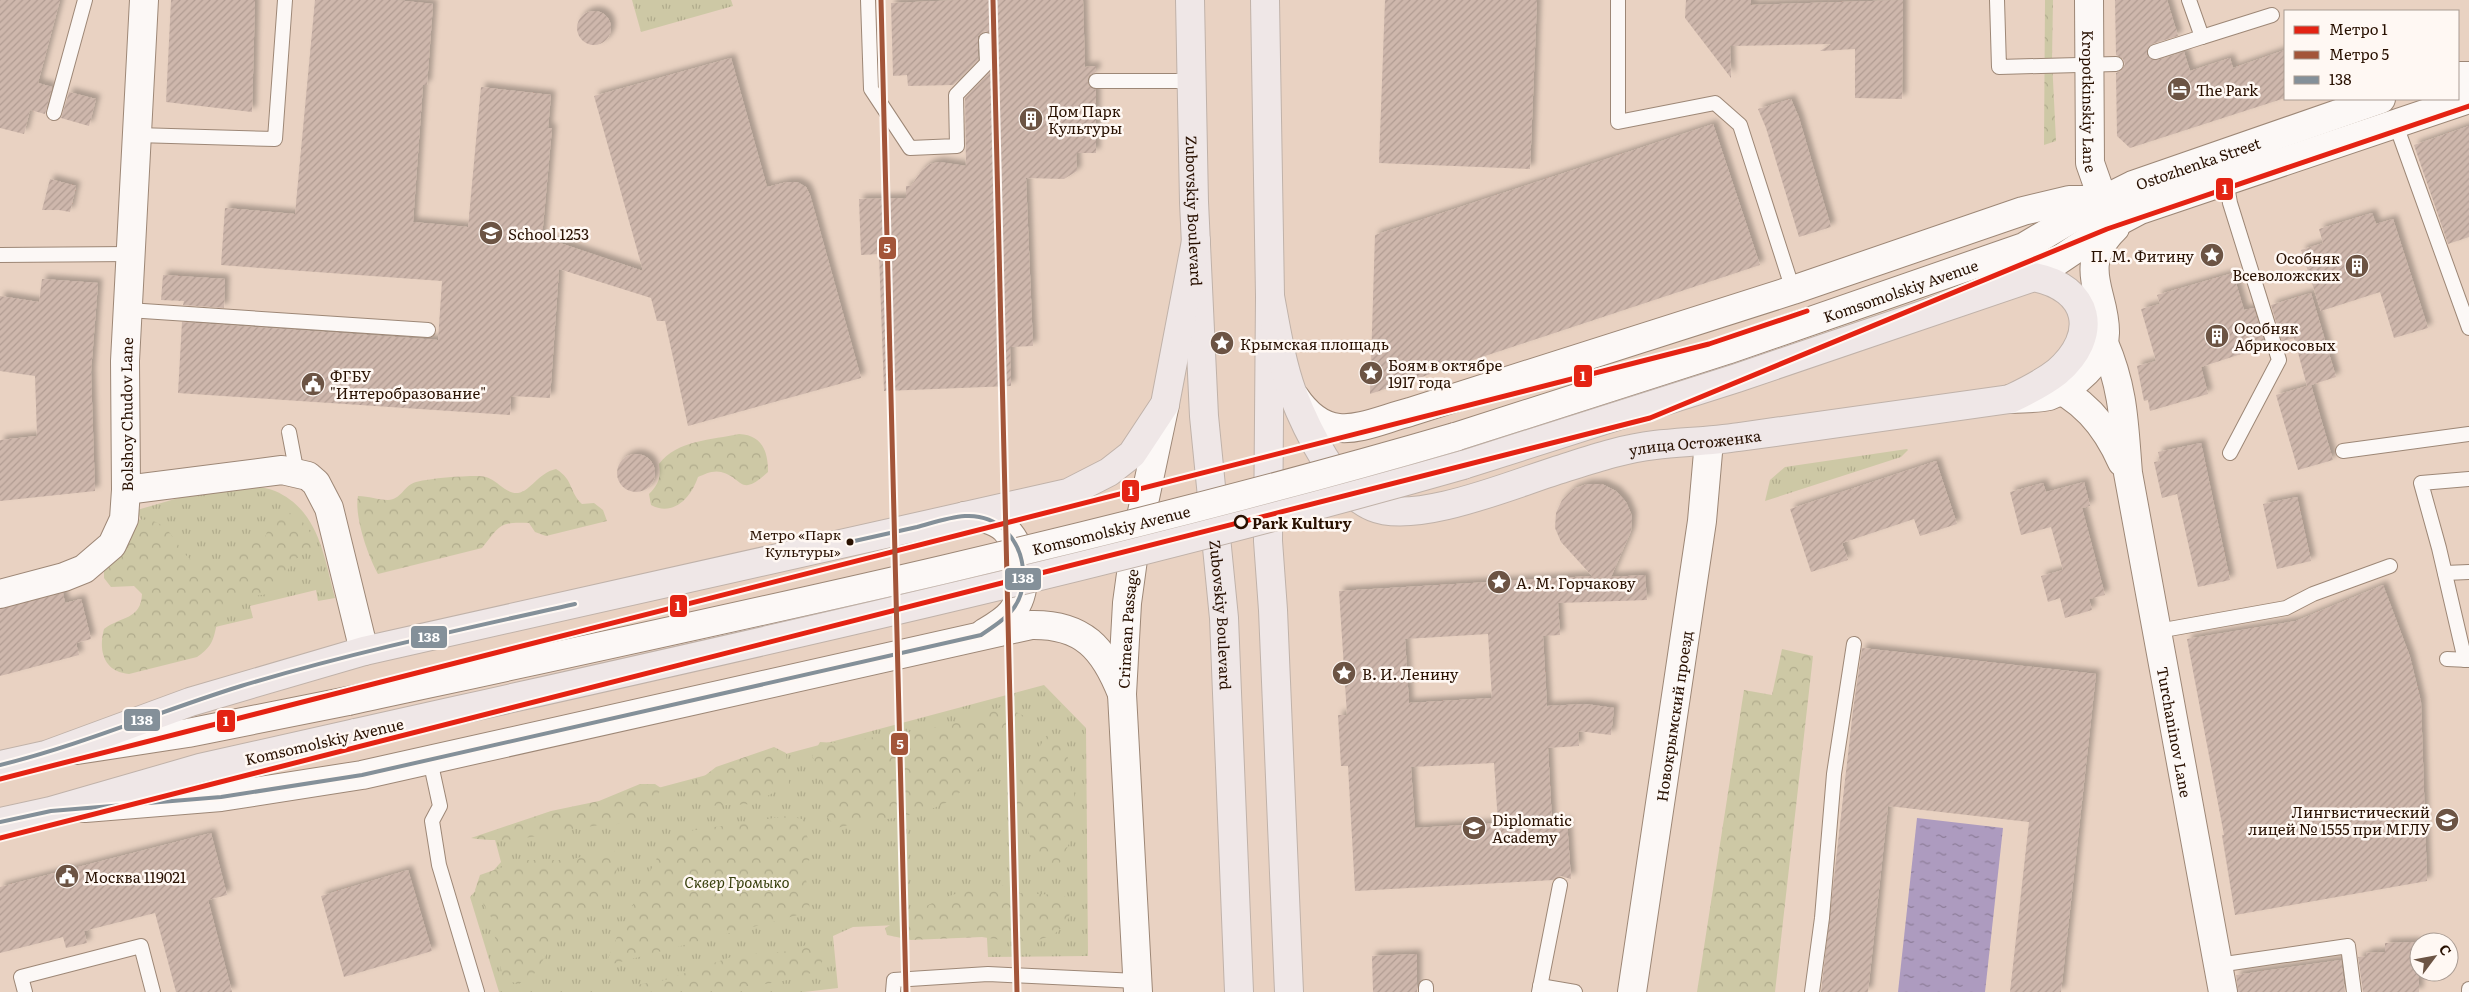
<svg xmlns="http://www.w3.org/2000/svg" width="2469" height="992" font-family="Literata,serif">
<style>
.grass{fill:url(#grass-tufts)}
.forest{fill:url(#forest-crowns)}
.water{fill:url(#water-ripples)}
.building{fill:url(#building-hatch);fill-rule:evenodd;filter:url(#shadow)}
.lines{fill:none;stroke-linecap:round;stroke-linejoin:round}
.lane-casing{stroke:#9d8776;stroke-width:16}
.street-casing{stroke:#9d8776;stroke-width:30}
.secondary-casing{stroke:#9d8776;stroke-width:30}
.primary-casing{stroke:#c0b2a9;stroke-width:30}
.lane{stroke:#fcf8f6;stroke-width:14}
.street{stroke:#fcf8f6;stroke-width:28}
.secondary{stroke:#fcf8f6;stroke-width:28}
.primary{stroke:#efe7e7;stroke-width:28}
.secondary-bridge-casing{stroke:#9d8776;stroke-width:30;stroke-linecap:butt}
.primary-bridge-casing{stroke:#c0b2a9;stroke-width:30;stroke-linecap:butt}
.secondary-bridge{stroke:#fcf8f6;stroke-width:28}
.primary-bridge{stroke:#efe7e7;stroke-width:28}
.bus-1-casing{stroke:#fff8f3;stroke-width:8}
.bus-1{stroke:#849099;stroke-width:4}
.metro-1-casing{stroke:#fff8f3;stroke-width:9}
.metro-2-casing{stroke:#fff8f3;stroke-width:9}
.metro-1{stroke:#e42313;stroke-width:5}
.metro-2{stroke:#a35539;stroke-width:5}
.stop-dot{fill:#fff8f3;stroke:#281000;stroke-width:2.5}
.bus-dot{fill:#281000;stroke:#fff8f3;stroke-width:2}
.labels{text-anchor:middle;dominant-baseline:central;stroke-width:5;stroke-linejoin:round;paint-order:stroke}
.bus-label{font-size:14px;fill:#281000;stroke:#fff8f3;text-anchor:end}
.poi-label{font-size:15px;fill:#281000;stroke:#fff8f3;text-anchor:start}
.street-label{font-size:15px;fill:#281000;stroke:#fff8f3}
.stop-label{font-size:15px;font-weight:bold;fill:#281000;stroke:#fff8f3;text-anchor:start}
.park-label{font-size:15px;font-style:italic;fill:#39400e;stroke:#fff8f3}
.line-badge{stroke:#fff8f3;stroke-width:2}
.badge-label{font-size:14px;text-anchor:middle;font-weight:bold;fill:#fff}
</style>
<defs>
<pattern id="grass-tufts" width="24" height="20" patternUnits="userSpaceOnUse" patternTransform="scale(1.25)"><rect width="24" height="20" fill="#cdc8a5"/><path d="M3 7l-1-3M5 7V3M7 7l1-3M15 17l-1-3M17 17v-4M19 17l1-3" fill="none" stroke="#b0ab8c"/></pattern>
<pattern id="forest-crowns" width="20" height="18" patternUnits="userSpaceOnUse" patternTransform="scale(1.25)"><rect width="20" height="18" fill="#cdc8a5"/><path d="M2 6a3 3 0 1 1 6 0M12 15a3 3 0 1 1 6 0" fill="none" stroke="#b0ab8c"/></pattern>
<pattern id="water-ripples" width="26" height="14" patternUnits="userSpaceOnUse" patternTransform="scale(1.25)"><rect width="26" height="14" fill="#ad9bbf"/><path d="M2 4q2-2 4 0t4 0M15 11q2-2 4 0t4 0" fill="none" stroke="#8d7d99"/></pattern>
<pattern id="building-hatch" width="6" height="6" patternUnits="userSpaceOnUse" patternTransform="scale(1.25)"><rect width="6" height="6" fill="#ceb7ac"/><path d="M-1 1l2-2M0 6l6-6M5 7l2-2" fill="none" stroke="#b19c92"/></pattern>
<filter id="shadow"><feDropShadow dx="4.5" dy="-4.5" stdDeviation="2.5" flood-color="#0004"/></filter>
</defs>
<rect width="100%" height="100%" fill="#e9d2c2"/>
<g class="grass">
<polygon points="632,0 731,0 733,6 641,32"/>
<polygon points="1907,449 1908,450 1901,457 1765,501 1770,480 1785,467"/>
<path d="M241,484c11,2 24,3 34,7 44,19 49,66 60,107l-17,3 -2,-11 -66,16 3,12 -67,16 -49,-124 83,-24z"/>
<polygon points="1044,685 1086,728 1088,956 988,957 986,921 853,927 833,936 838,988 804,992 499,992 470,897 501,862 493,832"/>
</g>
<g class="forest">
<polygon points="2045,0 2053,0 2052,60 2056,141 2044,145"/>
<path d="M739,434c23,1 29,17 29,38 -29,27 -25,5 -47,0 -8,-2 -16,2 -23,5 -7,21 -25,40 -47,28l-2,-11c10,-10 12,-17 10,-30 18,-24 53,-24 80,-30z"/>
<path d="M556,469c18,11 13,23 26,35l12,-1 9,7 4,11 -61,15 -11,-4 -6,-9c-31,-2 -30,4 -47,25l-104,26c-10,-18 -24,-58 -20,-78 11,0 20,4 30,4 13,0 16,-15 28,-18 16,-4 44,-6 61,-6 19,-1 26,18 41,17 13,-2 20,-20 38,-24z"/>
<path d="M281,512c18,0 23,11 32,25l-2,11c-5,4 -13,9 -18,14 -9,9 -6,22 -18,29 -16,8 -38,2 -50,17 -15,18 -3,33 -28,49l-68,17c-25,-2 -31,-23 -25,-45 17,-13 37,-9 38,-35l-8,-8 -23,1 -7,-9v-11l32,-47c51,-6 33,62 93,41 10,-15 16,-22 35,-21l8,-22z"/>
<polygon points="1782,649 1813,656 1775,992 1697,992 1744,690 1772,695"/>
<path d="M1004,706l20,10 -69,82c-40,23 -77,19 -118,30l-10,-11 -8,-47 -7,-14 8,-14 16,1 92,-14 32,-7z"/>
<polygon points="1062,734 1073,779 1077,827 1056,871 1034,852 1026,822 1009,799 1046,736"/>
<polygon points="774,747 786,753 789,784 753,804 705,806 694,795 698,781 716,767"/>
<path d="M640,784h15l6,4 -12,28c-20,10 -35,7 -56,10 -40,6 -80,19 -122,12l80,-27 48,-10z"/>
<polygon points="787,816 802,819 811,849 806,880 810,895 809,912 605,966 619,932 660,852 682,832"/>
<polygon points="613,848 619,863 610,892 554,943 532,977 518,984 503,979 491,917 475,890 480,875 523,860 570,860"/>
<path d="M1006,885l14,8 40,2 15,5 -9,24 -13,11 -15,5 -24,2 -32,-5 -71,3 -24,-5 -2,-7c43,-24 70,-40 121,-43z"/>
<path d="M820,941l5,13c-2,4 -3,10 -6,14 -28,24 -180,24 -224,24l70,-12 72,-25 46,-3z"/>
</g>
<polygon class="water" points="1917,818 2003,828 1985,992 1898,992"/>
<g class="building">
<polygon points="0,0 60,0 38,83 52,87 45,114 30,110 24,134 0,128"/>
<polygon points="171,0 255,0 252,112 166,102"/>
<polygon points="315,0 396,0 433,4 427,85 423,85 413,222 468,227 481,87 551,95 548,128 552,128 542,237 643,271 594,96 731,58 767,187 787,182 797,182 806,187 810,195 861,378 688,426 665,321 657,321 651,298 559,269 550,398 511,396 510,415 178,393 182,322 438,340 442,281 221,265 225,208 295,214"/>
<polygon points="962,0 1083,0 1085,67 1096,66 1096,72 1089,76 1087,81 1091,88 1096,90 1096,153 1076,153 1077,171 1064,179 1026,178 1033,346 1010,347 1011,386 884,391 879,254 861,255 859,199 906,198 906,186 911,186 922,170 930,164 939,162 966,166 965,98 993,69 996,63 994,36 985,31 978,36 978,60 953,85 908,86 907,75 893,76 891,3"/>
<polygon points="1385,0 1537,0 1530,169 1379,163"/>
<polygon points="1686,0 1751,0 1751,5 1903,0 1902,99 1855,98 1855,49 1820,51 1831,44 1730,46 1731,78 1685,18"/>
<polygon points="2115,0 2167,0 2178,36 2152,44 2147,50 2147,55 2153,60 2157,60 2184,52 2190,71 2230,58 2233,68 2285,50 2285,98 2130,148 2117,136 2116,73 2121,71 2125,64 2123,59 2116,55"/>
<circle cx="594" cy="28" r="17"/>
<polygon points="69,92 96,99 89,126 61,118"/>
<polygon points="1791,99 1799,118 1831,227 1799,237 1766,128 1758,109"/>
<polygon points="1713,124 1760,265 1370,394 1375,235"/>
<polygon points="2469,126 2469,237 2448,244 2414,145"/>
<polygon points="50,179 76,186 70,212 59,210 42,210"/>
<polygon points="2372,213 2376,224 2393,219 2428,328 2394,338 2380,292 2321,311 2301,250 2323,243 2319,229"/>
<polygon points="2233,273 2244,310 2254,308 2266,346 2201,367 2208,394 2150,411 2148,400 2144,401 2137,366 2156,361 2141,309 2160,304 2157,295"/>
<polygon points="163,275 225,279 224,308 183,305 184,301 161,300"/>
<polygon points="42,279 98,283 91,372 95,491 0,501 0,440 37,436 35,376 0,371 0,296 39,302"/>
<polygon points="2311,293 2336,377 2311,385 2333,460 2298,470 2276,395 2307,386 2294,338 2282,342 2271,305"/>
<polygon points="2201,443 2230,580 2198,587 2177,494 2162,498 2154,462 2160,461 2158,452"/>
<circle cx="636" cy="473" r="19"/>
<polygon points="1936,461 1957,524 1920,536 1914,519 1842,543 1848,560 1811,572 1790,509"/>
<polygon points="2084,482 2090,506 2082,508 2105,595 2089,599 2092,610 2065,618 2060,598 2048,602 2041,576 2063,570 2051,527 2021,535 2010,492 2043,483 2046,492"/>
<path d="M1587,484h15l14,7 10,11 6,14 -1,15 -20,46 34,-2 2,25 -89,3 2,32 -17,1 4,70 39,-2 28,4 -3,27 -33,-4 1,15 -31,2 4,74 15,-1 4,58 -10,-3 -8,4 -198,11 -7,-125h-7l-3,-51h9l-8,-124 253,-15 -31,-34 -6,-14 1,-15 6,-13 11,-11zM1488,634l4,64 -83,5 -4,-64zM1494,763l4,60 -83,5 -4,-61z"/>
<polygon points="2297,497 2311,561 2277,569 2263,504"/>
<polygon points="2383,585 2410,657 2421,702 2427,881 2235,915 2222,835 2224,835 2187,639 2296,621"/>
<polygon points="63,593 65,603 81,599 91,639 76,643 79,655 0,676 0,609"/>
<polygon points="1862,648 2096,674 2061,992 2010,992 2029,822 1888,806 1868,992 1821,992 1853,710"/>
<polygon points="211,833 227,895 208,900 232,992 176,992 155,913 84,931 87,943 66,948 63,937 0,953 0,887"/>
<polygon points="408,870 432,951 344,977 321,896"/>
<polygon points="2417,942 2417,952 2419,952 2419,992 2363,992 2358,957 2366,956 2366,953 2385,952 2385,943"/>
<polygon points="1417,954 1417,992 1373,992 1372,956"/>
<polygon points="2341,960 2345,992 2238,992 2236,975"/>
</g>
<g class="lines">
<g class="lane-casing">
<g id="lane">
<polyline points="868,0 871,89 910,148 957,146 956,95 987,63 986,40"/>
<polyline points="1618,0 1618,122 1715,103 1740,125 1793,290"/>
<polyline points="1997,0 1999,67 2116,64"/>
<polyline points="2202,37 2272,15"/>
<polyline points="2155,52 2202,37 2189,0"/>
<polyline points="1096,81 1192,81"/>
<polyline points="54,113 85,0"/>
<polyline points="2396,125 2469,328"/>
<polyline points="137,135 275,139 285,0"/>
<polyline points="2226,180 2230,203 2279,360 2230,453"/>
<polyline points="0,255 131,254"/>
<polyline points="128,310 428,330"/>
<polyline points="289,432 297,474"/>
<polyline points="2343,451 2469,434"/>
<polyline points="2445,573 2469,572"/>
<polyline points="2158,631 2286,608 2313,594 2390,566"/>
<polyline points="2447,659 2469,660"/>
<polyline points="2465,660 2439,548 2421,483 2469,479"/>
<polyline points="430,760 440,806 432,821 439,865 477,992"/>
<polyline points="2218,965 2348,946 2354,992"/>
<polyline points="1540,986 1575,992"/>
<polyline points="1426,987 1426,992"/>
<polyline points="25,992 21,977 141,946 153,992"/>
<polyline points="893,992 894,980 988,974 1137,981"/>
<polyline points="1539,992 1560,885"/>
<polyline points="1812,992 1822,918 1834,774 1854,644"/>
<polyline points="2469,992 2469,989"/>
</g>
</g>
<g class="street-casing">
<g id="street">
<path id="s1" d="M2089,0l1,163 13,37"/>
<path id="s2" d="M2104,343c20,46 20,82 24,130l95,519"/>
<path d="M2043,382c39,15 62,42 79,80"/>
<polyline points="126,490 282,470 308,476 316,483 329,508 364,651"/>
<path id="s3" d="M0,594l64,-17 20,-8 28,-24 12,-26 2,-29 -1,-129 19,-361"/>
</g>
</g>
<g class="secondary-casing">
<g id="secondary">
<polyline points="2458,76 2469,76"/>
<polyline points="2034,277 2108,227 2140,210 2463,101 2469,96"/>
<path d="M1295,397c34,50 67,28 115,15l383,-122 230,-79 46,-11h30"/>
<path d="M2010,399c13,-1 26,0 39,-3 25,-9 55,-34 56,-63 1,-40 -30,-66 10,-105"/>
<path id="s4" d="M1455,437l272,-87 297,-103 79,-47 30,-15 248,-86"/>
<path d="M965,516c15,1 29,3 40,13 21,20 24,61 7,83 -7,9 -18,15 -28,21"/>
<polyline points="77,750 188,733 348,701"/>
<path d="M85,808l136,-11 141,-22 669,-150c52,-1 73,23 91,69"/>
<path id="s5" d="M1138,992l-16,-298 5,-91 8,-58 30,-141"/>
<path id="s6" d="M1632,992l70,-471 7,-80"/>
</g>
</g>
<g class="primary-casing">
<g id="primary">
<path id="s7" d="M1190,0l4,202 10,214 20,202 15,374"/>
<polyline points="1265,0 1270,296 1268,541 1273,610 1289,992"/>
<path id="s8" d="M1270,296c6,32 11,65 22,96 14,36 44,100 81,115 42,18 138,-22 182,-36 32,-10 65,-22 100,-26 28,-3 56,-4 84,-8 91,-13 181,-26 271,-38 17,-8 33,-16 47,-27 43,-37 33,-84 -23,-95l-297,101 -274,87"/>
<polyline points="0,765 46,755 190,702 364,651 1068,493 1109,472 1132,454 1165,404 1196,241"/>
<polyline points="0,822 51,811 200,768 356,733"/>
</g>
</g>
<use href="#lane" class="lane"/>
<use href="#street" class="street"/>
<use href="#secondary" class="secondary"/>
<use href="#primary" class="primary"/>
<g class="secondary-bridge-casing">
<g id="secondary-bridge">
<path id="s9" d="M348,701c371,-80 743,-158 1107,-264"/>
</g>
</g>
<g class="primary-bridge-casing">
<path id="primary-bridge" d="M356,733c370,-83 742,-164 1107,-268"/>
</g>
<use href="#secondary-bridge" class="secondary-bridge"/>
<use href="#primary-bridge" class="primary-bridge"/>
<g class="bus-1-casing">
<g id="bus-1">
<path d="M0,765c82,-20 160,-54 241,-79 109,-33 222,-57 334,-82"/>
<path d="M0,822l51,-11 170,-14 141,-22 619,-140c27,-18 45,-30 42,-66 -3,-30 -25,-55 -58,-53 -16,1 -33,7 -48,11 -22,5 -45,10 -67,15"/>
</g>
</g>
<use href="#bus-1" class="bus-1"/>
<g class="metro-1-casing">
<g id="metro-1">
<polyline points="0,779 1709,344 1807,311"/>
<polyline points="0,838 1650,418 2107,229 2469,106"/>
</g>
</g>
<g class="metro-2-casing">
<g id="metro-2">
<polyline points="881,0 906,992"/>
<polyline points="993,0 1017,992"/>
</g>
</g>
<use href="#metro-1" class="metro-1"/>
<use href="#metro-2" class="metro-2"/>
</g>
<defs>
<g id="hotel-disc" transform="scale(1.25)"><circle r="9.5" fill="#6c5444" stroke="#fff8f3"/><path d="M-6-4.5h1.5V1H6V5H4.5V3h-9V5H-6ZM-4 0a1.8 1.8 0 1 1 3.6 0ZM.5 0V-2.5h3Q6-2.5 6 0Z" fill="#fff"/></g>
<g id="building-disc" transform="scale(1.25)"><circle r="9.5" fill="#6c5444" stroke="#fff8f3"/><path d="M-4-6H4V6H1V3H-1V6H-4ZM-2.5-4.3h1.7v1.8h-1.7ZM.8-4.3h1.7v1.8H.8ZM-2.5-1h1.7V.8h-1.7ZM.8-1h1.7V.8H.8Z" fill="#fff"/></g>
<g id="school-disc" transform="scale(1.25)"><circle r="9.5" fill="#6c5444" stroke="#fff8f3"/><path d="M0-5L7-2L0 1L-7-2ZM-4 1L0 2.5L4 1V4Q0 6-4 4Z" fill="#fff"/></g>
<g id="sight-disc" transform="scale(1.25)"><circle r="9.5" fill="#6c5444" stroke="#fff8f3"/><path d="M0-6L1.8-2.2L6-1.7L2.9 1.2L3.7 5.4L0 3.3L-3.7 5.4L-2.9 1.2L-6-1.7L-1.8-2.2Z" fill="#fff"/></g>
<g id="civic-disc" transform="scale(1.25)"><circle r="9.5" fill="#6c5444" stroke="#fff8f3"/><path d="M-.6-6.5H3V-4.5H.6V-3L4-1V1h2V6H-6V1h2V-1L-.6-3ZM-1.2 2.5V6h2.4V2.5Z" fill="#fff"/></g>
<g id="university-disc" transform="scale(1.25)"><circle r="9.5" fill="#6c5444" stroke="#fff8f3"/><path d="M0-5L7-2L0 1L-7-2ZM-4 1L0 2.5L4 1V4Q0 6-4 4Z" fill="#fff"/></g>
</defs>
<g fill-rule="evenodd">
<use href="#hotel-disc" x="2179" y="89"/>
<use href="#building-disc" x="1031" y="119"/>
<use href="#school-disc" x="491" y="233"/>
<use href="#sight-disc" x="2212" y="255"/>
<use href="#building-disc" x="2357" y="266"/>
<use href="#building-disc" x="2217" y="336"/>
<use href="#sight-disc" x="1222" y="343"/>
<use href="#sight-disc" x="1371" y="373"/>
<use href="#civic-disc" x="313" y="384"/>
<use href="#sight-disc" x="1499" y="582"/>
<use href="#sight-disc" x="1344" y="673"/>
<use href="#school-disc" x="2447" y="820"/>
<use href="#university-disc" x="1474" y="828"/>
<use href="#civic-disc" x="67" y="876"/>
</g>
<circle class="stop-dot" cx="1241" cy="522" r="6"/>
<circle class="bus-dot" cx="850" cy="542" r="4.5"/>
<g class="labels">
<g class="bus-label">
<text x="841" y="534">Метро «Парк<tspan x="841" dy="17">Культуры»</tspan></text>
</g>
<g class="poi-label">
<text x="2196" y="89">The Park</text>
<text x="1048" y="110">Дом Парк<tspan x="1048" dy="17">Культуры</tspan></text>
<text x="508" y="233">School 1253</text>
<text x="2194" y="255" text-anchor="end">П. М. Фитину</text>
<text x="2340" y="257" text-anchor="end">Особняк<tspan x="2340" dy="17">Всеволожских</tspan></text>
<text x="2234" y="327">Особняк<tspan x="2234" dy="17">Абрикосовых</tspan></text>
<text x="1240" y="343">Крымская площадь</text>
<text x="1388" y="364">Боям в октябре<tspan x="1388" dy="17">1917 года</tspan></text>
<text x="330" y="375">ФГБУ<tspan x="330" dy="17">"Интеробразование"</tspan></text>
<text x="1516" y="582">А. М. Горчакову</text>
<text x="1362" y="673">В. И. Ленину</text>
<text x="2430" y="811" text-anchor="end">Лингвистический<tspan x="2430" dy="17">лицей № 1555 при МГЛУ</tspan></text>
<text x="1492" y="819">Diplomatic<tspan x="1492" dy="17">Academy</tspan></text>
<text x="84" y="876">Москва 119021</text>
</g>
<g class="street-label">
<text stroke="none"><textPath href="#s1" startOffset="101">Kropotkinskiy Lane</textPath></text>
<text stroke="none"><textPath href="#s4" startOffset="794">Ostozhenka Street</textPath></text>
<text stroke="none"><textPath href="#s7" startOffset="211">Zubovskiy Boulevard</textPath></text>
<text stroke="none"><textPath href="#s4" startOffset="469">Komsomolskiy Avenue</textPath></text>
<text stroke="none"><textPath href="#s3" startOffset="258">Bolshoy Chudov Lane</textPath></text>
<text stroke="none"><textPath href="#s8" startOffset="574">улица Остоженка</textPath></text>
<text stroke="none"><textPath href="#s9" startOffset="782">Komsomolskiy Avenue</textPath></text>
<text stroke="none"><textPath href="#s7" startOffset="616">Zubovskiy Boulevard</textPath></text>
<text stroke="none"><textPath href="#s5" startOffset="364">Crimean Passage</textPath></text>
<text stroke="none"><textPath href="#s6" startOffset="279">Новокрымский проезд</textPath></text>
<text stroke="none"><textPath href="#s2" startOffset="396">Turchaninov Lane</textPath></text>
<text transform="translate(324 741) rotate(-13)">Komsomolskiy Avenue</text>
</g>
<g class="stop-label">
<text x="1252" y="522">Park Kultury</text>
</g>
<g class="park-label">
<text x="737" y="881">Сквер Громыко</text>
</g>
</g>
<g class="line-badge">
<rect x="2215" y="177" width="19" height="24" rx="5" fill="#e42313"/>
<rect x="878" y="236" width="19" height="24" rx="5" fill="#a35539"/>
<rect x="1573" y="364" width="20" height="24" rx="5" fill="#e42313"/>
<rect x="1121" y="479" width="19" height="24" rx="5" fill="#e42313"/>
<rect x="1004" y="567" width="38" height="24" rx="5" fill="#849099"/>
<rect x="669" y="594" width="19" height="24" rx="5" fill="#e42313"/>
<rect x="410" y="625" width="38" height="24" rx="5" fill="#849099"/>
<rect x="123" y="708" width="38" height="24" rx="5" fill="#849099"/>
<rect x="216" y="709" width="20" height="24" rx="5" fill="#e42313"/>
<rect x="890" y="732" width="19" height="24" rx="5" fill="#a35539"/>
</g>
<g class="badge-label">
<text x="2225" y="194">1</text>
<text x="887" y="253">5</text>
<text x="1583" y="381">1</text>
<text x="1131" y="496">1</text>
<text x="1023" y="583">138</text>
<text x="678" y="611">1</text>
<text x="429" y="642">138</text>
<text x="142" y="725">138</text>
<text x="226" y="726">1</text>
<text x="900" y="749">5</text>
</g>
<rect x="2284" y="10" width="175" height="90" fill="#fff8f3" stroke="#a99b92"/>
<rect x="2294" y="26" width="25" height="8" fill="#e42313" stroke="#a99b92"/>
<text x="2329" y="35" font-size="15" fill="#281000">Метро 1</text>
<rect x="2294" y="51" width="25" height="8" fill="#a35539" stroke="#a99b92"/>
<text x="2329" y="60" font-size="15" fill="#281000">Метро 5</text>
<rect x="2294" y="76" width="25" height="8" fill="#849099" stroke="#a99b92"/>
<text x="2329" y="85" font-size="15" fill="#281000">138</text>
<g transform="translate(2434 957) rotate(58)"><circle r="24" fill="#fff8f3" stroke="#a99b92"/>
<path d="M0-4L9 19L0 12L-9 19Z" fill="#6c5444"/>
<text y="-8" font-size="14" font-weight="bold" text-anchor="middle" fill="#281000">С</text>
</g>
</svg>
